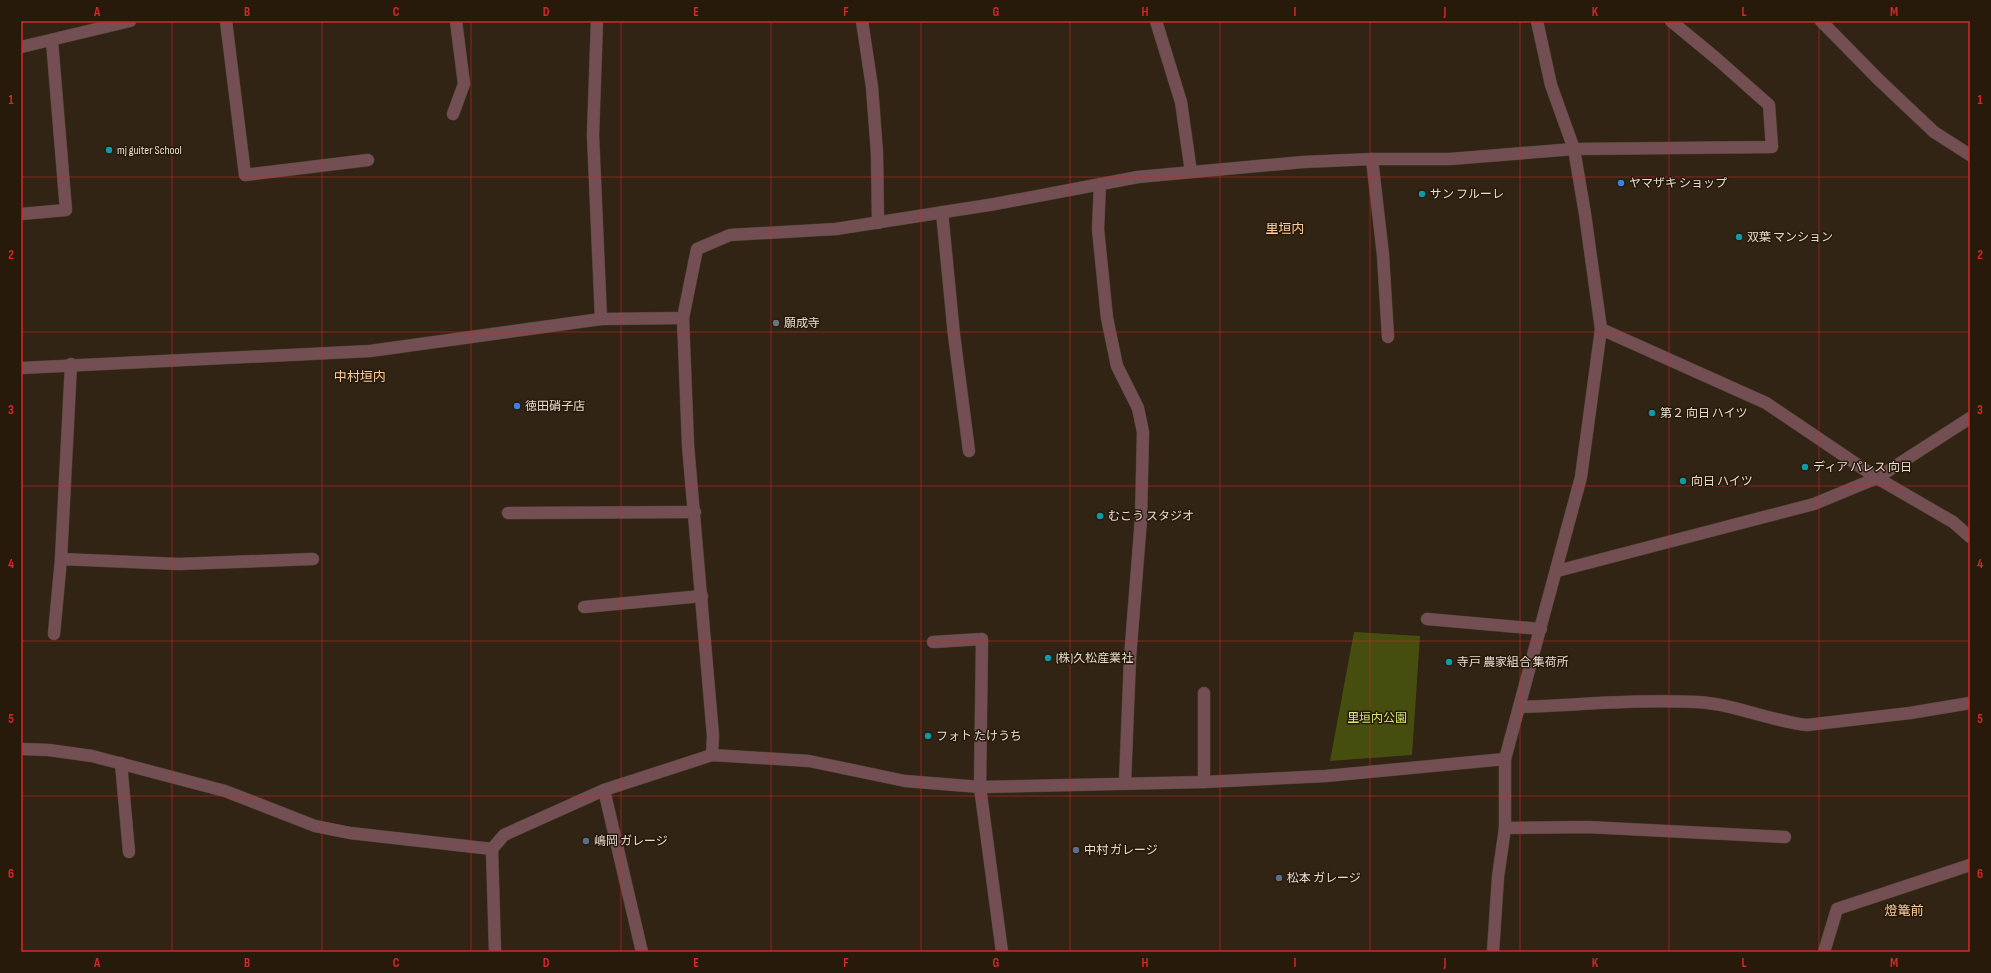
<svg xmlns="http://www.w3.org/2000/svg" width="1991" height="973" font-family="'Sofia Sans Condensed','Noto Sans JP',sans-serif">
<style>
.green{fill:#454e0f}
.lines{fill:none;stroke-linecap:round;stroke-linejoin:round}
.minor-casing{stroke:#4e4132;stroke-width:13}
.minor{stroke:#734f54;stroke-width:12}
.grid{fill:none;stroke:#d62828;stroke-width:1;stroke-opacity:0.55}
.culture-dot{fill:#0f9aa8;stroke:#271a0b;stroke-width:1.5}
.shop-dot{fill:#3f7fe0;stroke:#271a0b;stroke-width:1.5}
.worship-dot{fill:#6b7280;stroke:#271a0b;stroke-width:1.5}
.service-dot{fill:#5c6f8a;stroke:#271a0b;stroke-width:1.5}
.labels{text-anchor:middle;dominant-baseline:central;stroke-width:3;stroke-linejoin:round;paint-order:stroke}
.poi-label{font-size:12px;fill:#e5dcd2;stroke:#271a0b;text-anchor:start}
.park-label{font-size:12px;fill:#d4e777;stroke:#271a0b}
.neighbourhood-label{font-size:13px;fill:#fdcfa0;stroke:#271a0b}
.neatline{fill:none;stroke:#d62828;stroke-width:1.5}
.grid-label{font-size:13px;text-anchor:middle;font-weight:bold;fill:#d62828}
</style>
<rect width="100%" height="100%" fill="#312414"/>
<polygon class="green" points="1354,632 1420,636 1412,755 1330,761"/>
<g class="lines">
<g class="minor-casing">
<g id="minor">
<polyline points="226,21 245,175 368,160"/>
<polyline points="597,21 593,135 601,319"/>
<polyline points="862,21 872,87 877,153 878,223"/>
<polyline points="1156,21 1181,102 1191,172"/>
<polyline points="1821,21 1879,80 1934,132 1970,155"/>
<polyline points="21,47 130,21"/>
<polyline points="453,114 464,84 456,21"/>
<polyline points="1372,159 1383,255 1388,337"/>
<polyline points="1100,184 1098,229 1107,318 1117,366 1138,408 1143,432 1141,519 1130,658 1125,783"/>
<polyline points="942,212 954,335 969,451"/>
<polyline points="21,214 66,210 52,41"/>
<polyline points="1601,329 1766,403 1877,478 1953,522 1970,537"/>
<polyline points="21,368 370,351 601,319 683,318"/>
<polyline points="508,513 695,512"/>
<polyline points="61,559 71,364"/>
<polyline points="1557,571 1814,504 1877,478 1970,418"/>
<polyline points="584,607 702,596"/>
<polyline points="1427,619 1541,629"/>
<polyline points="54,634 61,559 179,564 313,559"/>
<polyline points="933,642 982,639 980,787 1002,952"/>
<polyline points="1204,693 1204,782"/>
<path d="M1520,707c59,-2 118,-8 177,-5 38,2 73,19 110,23l103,-12 60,-10"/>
<polyline points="21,749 49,750 92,756 225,791 315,826 350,833 492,849 504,835 604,790 712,755 809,761 905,781 980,787 1204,782 1326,776 1505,759"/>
<polyline points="712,755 713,736 688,445 683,318 697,249 730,235 836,229 995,204 1138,177 1303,162 1372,159 1450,159 1574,149 1772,147 1769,105 1717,59 1671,21"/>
<polyline points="121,763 129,852"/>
<polyline points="604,790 642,952"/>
<polyline points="1505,828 1587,827 1785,837"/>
<polyline points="492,849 495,952"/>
<polyline points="1493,952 1498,877 1505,828 1505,759 1581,477 1601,329 1585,214 1574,149 1551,85 1537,21"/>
<polyline points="1824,952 1837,909 1970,865"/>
</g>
</g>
<use href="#minor" class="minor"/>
</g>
<path class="grid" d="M172,21v931M322,21v931M471,21v931M621,21v931M771,21v931M921,21v931M1070,21v931M1220,21v931M1370,21v931M1520,21v931M1669,21v931M1819,21v931M21,177h1949M21,332h1949M21,486h1949M21,641h1949M21,796h1949"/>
<g class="culture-dot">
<circle cx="109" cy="150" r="4"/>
<circle cx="1422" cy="194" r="4"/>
<circle cx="1739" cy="237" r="4"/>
<circle cx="1652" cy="413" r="4"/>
<circle cx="1805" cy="467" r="4"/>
<circle cx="1683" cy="481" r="4"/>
<circle cx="1100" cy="516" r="4"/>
<circle cx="1048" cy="658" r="4"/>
<circle cx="1449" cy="662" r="4"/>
<circle cx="928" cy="736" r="4"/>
</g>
<g class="shop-dot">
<circle cx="1621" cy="183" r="4"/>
<circle cx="517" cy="406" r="4"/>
</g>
<circle class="worship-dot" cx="776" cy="323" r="4"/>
<g class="service-dot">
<circle cx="586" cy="841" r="4"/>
<circle cx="1076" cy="850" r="4"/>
<circle cx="1279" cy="878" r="4"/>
</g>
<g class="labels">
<g class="poi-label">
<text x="117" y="150">mj guiter School</text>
<text x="1629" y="183">ヤマザキ ショップ</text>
<text x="1430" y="194">サン フルーレ</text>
<text x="1747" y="237">双葉 マンション</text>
<text x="784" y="323">願成寺</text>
<text x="525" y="406">徳田硝子店</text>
<text x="1660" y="413">第２ 向日 ハイツ</text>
<text x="1813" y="467">ディア パレス 向日</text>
<text x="1691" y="481">向日 ハイツ</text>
<text x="1108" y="516">むこう スタジオ</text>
<text x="1056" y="658">(株)久松産業社</text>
<text x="1457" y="662">寺戸 農家組合 集荷所</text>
<text x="936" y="736">フォト たけうち</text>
<text x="594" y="841">嶋岡 ガレージ</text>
<text x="1084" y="850">中村 ガレージ</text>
<text x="1287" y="878">松本 ガレージ</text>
</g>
<g class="park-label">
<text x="1377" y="718">里垣内公園</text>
</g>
<g class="neighbourhood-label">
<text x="1285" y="229">里垣内</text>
<text x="360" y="377">中村垣内</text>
<text x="1904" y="911">燈篭前</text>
</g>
</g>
<rect width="1991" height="973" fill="none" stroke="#271a0b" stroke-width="44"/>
<rect x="22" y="22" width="1947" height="929" class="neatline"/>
<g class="grid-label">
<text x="97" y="16">A</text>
<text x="247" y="16">B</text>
<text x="396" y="16">C</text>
<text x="546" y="16">D</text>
<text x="696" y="16">E</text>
<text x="846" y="16">F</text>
<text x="996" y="16">G</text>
<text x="1145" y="16">H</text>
<text x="1295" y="16">I</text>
<text x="1445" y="16">J</text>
<text x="1595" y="16">K</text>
<text x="1744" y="16">L</text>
<text x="1894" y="16">M</text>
<text x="11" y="104">1</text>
<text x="1980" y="104">1</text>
<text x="11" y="259">2</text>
<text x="1980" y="259">2</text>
<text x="11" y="414">3</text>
<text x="1980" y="414">3</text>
<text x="11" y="568">4</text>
<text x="1980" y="568">4</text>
<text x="11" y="723">5</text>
<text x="1980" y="723">5</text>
<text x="11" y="878">6</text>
<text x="1980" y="878">6</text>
<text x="97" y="967">A</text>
<text x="247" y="967">B</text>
<text x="396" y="967">C</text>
<text x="546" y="967">D</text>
<text x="696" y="967">E</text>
<text x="846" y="967">F</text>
<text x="996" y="967">G</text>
<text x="1145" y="967">H</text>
<text x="1295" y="967">I</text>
<text x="1445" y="967">J</text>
<text x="1595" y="967">K</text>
<text x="1744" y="967">L</text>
<text x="1894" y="967">M</text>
</g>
</svg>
